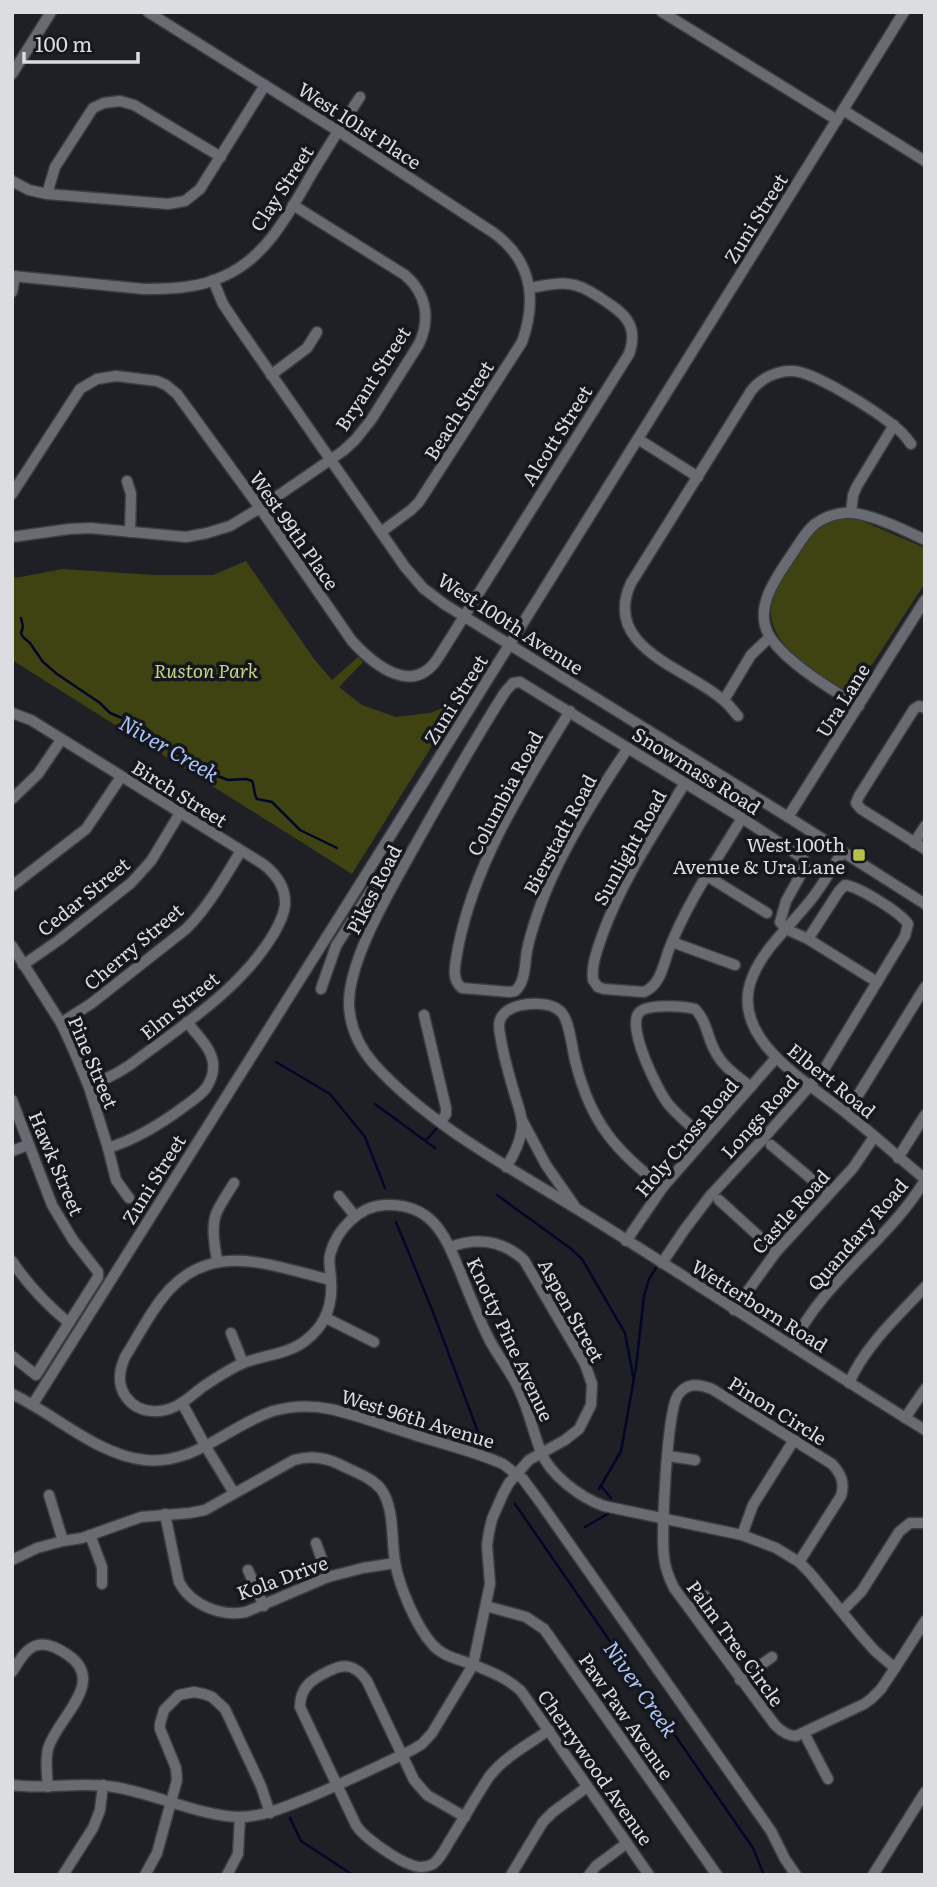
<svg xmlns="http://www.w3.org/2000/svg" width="937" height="1887" font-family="Literata,serif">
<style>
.green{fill:#3f4312}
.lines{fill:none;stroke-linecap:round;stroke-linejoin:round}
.stream{stroke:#020729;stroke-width:2.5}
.minor-casing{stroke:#3b3d40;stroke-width:13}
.minor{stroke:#696b72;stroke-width:10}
.poi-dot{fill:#b7c148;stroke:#14171b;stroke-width:2.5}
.labels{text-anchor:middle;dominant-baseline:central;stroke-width:7;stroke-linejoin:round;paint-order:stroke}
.street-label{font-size:19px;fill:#dbdde0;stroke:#14171b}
.park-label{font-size:19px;font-style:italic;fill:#cad385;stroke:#14171b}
.poi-label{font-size:19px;fill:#dbdde0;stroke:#14171b;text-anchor:end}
.water-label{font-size:21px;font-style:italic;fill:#adc5fb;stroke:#14171b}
</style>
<rect width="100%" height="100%" fill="#1e2025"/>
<g class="green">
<path d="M839,518l21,2 65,28v35l-72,111c-25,-13 -71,-41 -80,-69 -3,-8 -2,-19 0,-27 2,-13 14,-26 21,-37 13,-19 21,-37 45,-43z"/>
<polygon points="246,561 314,659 332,680 358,657 363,662 339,687 362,705 396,717 430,713 460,701 352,874 12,660 12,568 15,578 63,569 154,575 213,575"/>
</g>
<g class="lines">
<g class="stream">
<path d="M21,618l2,9 -2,6 2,4 7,6 13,19 14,12 43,29 10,10 36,15 18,17 46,28 18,7 18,-1 6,2c3,6 1,12 5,18l15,3 28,28 37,18"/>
<polyline points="276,1062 330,1094 365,1137 385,1188"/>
<polyline points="375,1104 435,1148"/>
<polyline points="426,1139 428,1138 438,1127"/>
<polyline points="497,1195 570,1248 582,1259 625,1333 634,1381"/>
<polyline points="396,1222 433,1312 478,1432"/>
<polyline points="601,1486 611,1498"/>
<polyline points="599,1489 621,1451 636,1367 644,1296 649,1279 656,1268"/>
<polyline points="515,1504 753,1848 764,1875"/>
<polyline points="585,1527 609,1513"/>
<polyline points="290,1818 301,1841 353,1875"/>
</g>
<g class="minor-casing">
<g id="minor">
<path d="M148,12l190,119 156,102c38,28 43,67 28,109l-103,160 -8,8 -30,22"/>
<polyline points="662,12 837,120"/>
<polyline points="12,74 51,12"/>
<polyline points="843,110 925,161"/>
<polyline points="12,181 29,190 47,194 168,204 185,201 200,189 265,85"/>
<polyline points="47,194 55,167 93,108 104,103 120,101 134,105 221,157"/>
<path d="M12,276l132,13c27,0 56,-1 80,-13 44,-19 67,-67 90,-106 15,-24 30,-49 46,-73"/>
<polyline points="213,280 223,304 237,325 405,567 423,588 444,604 788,817 925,904"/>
<polyline points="12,292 15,276"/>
<polyline points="271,375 307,348 317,332"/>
<polyline points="638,439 698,477"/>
<polyline points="127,481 131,494 130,532"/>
<path d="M12,494l68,-105 17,-10 19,-3 41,5 9,4 11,9 83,114 92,133c22,24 61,56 86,17l191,-304c11,-31 -7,-42 -30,-57 -9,-6 -19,-12 -30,-13 -13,-2 -26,2 -39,4"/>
<polyline points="851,512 853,495 857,486 894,425"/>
<path d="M12,537l57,-8 21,-1 96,9 21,-4 23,-7 30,-18 83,-57 12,-11 16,-20 48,-76c12,-26 7,-51 -14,-69l-112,-70"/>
<polyline points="724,700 751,655 770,637"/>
<path d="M859,706c-27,-16 -72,-43 -89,-69 -18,-29 7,-60 22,-83 7,-10 13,-22 23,-30 8,-6 19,-10 29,-11 19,-3 63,18 81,27"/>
<polyline points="925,708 919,706 914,709 859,796 856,803 861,809 925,849"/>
<path d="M570,711c-46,75 -95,150 -112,237 -2,14 -8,31 4,40l48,4 5,-1c12,-10 9,-31 13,-45 3,-14 8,-28 13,-42 20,-54 55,-108 87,-156"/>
<path d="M12,713l19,7 232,144c13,10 23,24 22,41 -1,11 -7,21 -12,30 -34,56 -93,92 -143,130l-13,8 -28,14"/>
<path d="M738,716c-5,-5 -9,-12 -15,-16 -36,-32 -122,-52 -92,-117l120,-192c9,-12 26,-21 42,-20 22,1 81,39 100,54 7,5 13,12 18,19"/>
<path d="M685,783c-30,49 -62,96 -82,150 -5,15 -12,31 -10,47l5,7 6,2 40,3c16,-7 19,-25 24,-40 18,-48 48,-91 74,-134"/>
<polyline points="12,799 38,774 61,740"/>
<polyline points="788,817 925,600"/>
<polyline points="914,843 925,826"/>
<path d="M842,852c-10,17 -20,34 -32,49 -20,25 -47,48 -58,77 -24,61 56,104 94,135 27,21 52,44 79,66"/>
<polyline points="707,876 767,913"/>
<polyline points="12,886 86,829 121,777"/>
<polyline points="672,942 735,965"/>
<polyline points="12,946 61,1023 74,1051 89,1087 108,1148 116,1180 129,1198"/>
<polyline points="23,965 59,940 131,883 151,861 180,813"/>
<path d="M877,982l-69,-43 -22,-10 -6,-7 6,-21 19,-34 -1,-7 -3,-3 -59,-39 -222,-136 -7,1 -8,9c-33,52 -63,105 -93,159 -22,40 -64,109 -63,154 1,22 11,43 25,59 54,60 135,103 203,145 117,72 231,149 348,221"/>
<polyline points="321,989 336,946 378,880 393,885"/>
<polyline points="424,1015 446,1108 446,1114 441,1122"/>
<path d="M61,1023l31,-20 94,-74c23,-23 38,-51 55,-78"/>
<polyline points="12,1100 52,1205 73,1240 98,1272 98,1277 36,1375 12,1356"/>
<polyline points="847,1113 925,987"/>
<polyline points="522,1120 546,1165 574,1205"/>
<path d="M705,1138c-12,-10 -25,-20 -36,-33 -11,-13 -41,-75 -31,-91 6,-11 46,-8 57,-5 12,12 12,28 20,42 7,15 23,26 36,36"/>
<polyline points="771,1145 828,1193"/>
<path d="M108,1148c29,-9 53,-24 77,-42 7,-5 16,-11 21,-18 5,-7 8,-17 7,-25 -2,-16 -17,-29 -26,-41"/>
<polyline points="12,1151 28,1145"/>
<polyline points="898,1158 925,1115"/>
<path d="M506,1167c8,-12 14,-24 16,-39 1,-12 -5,-25 -8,-36 -5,-17 -10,-34 -13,-52 -2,-11 -5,-21 6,-29 13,-9 44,-11 55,2 8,10 10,37 14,51 15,58 39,87 87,123"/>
<polyline points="339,1196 355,1216"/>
<polyline points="719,1200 776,1252"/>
<polyline points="626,1241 663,1187 776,1058"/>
<path d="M12,1261c16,24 35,44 57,62"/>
<path d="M217,1261c-2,-15 -6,-32 -1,-47 4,-10 12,-21 18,-31"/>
<path d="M662,1263l23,-34 25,-33 53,-57 60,-68 82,-135 3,-12c-8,-12 -49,-37 -63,-39l-6,6 -31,48"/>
<path d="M331,1280c-56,-13 -115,-40 -161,9 -18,19 -31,46 -45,68 -6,14 -8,27 1,40 14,19 40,17 57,5 8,-5 14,-11 21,-16 12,-8 24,-16 37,-22 20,-9 46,-9 64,-23 20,-15 28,-35 26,-60 0,-9 -3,-18 -1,-26 6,-25 29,-49 55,-50 46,-2 59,28 74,64 9,22 18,46 29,68 9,19 24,35 32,55 9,19 13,40 21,60 9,23 40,46 63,54l138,29 34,13 23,14 11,11 50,61 15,17 20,17"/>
<polyline points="734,1310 776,1252 853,1168 874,1137"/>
<polyline points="326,1318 374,1342"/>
<polyline points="231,1333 243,1363"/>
<path d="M792,1346c30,-65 97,-105 133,-166"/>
<path d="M849,1383c16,-37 49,-67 76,-96"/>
<path d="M12,1394c43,20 85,61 133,66 50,5 83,-34 128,-49 18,-5 38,-6 57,-2 28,6 55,17 82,25 30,10 62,17 91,30l20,15 17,23 231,329 14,28 11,16"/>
<polyline points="182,1403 206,1447 234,1493"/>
<polyline points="33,1404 392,833 904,12"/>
<polyline points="905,1418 925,1389"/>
<polyline points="668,1456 695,1460"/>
<polyline points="49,1495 63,1541"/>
<path d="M165,1514l14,68c12,23 42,35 67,30l82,-35 35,-9 32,-5"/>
<polyline points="90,1535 102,1567 102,1584"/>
<polyline points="742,1535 753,1505 794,1440"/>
<polyline points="316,1543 328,1577"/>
<path d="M12,1560l25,-12 26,-7 19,-3 59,-21 49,-4 15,-3 89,-50c19,-5 34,-2 51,7 12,6 27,11 36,22 14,20 10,50 14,73 4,24 21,64 37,82 11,13 27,15 42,21 17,7 33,13 47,26l128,184"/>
<path d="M799,1562l42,-66c4,-14 0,-22 -9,-32l-120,-75c-13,-5 -25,-7 -34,6 -11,15 -17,139 -14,162 1,11 5,21 10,31l101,137c6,6 13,11 21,11l68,-32 7,-5 10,-10 14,-21 30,-47"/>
<polyline points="248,1570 264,1606"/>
<polyline points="486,1606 526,1617 544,1629 717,1875"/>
<polyline points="689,1608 705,1596"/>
<polyline points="842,1611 861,1592 899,1532 910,1523 925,1523"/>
<path d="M12,1672c7,-10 13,-24 26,-27 11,-2 21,4 30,10 40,27 -12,64 -20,94 -3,12 -1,26 0,38"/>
<polyline points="740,1680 772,1657"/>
<polyline points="804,1733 828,1779"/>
<path d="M12,1785c34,5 68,-4 102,2 39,6 86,29 125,30 25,0 48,-11 71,-20 35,-15 69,-31 102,-47l10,-6 10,-11 41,-68 17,-81 -3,-39 2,-13 3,-13 11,-25 6,-11 20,-23 36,-20 14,-11 12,-24 1,-21 -7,-20 -61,-104c-22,-20 -47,-23 -74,-13"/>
<path d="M465,1817l-38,-22 -13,-15 -47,-99c-4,-6 -10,-12 -17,-14 -8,-2 -14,1 -21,4 -17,8 -29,16 -29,36l56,118c7,12 42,36 56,40 7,3 15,2 21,-1 7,-5 12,-15 16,-22 14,-22 26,-44 40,-65 15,-20 40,-33 60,-47"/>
<polyline points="63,1875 93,1828 100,1810 103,1785"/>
<polyline points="145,1875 157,1853 177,1780 176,1768 160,1729 160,1724 164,1710 179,1695 194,1692 204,1694 212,1697 225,1709 261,1786 270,1813"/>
<polyline points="227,1875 238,1854 240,1817"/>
<polyline points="511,1875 543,1822 553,1812 587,1787"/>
<polyline points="589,1875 596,1866 627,1843"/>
<polyline points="873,1875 925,1792"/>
</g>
</g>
<use href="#minor" class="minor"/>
</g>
<rect class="poi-dot" x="852" y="848" width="14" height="14" rx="3.5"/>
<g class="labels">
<g class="street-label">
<text transform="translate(360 125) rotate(33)">West 101st Place</text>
<text transform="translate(281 188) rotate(-57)">Clay Street</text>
<text transform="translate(755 218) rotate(-58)">Zuni Street</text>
<text transform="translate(372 378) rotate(-57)">Bryant Street</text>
<text transform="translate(458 410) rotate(-58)">Beach Street</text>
<text transform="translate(556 435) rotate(-58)">Alcott Street</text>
<text transform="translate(295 530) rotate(55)">West 99th Place</text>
<text transform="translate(511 623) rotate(33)">West 100th Avenue</text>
<text transform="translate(455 699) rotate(-58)">Zuni Street</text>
<text transform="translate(842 700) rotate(-58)">Ura Lane</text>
<text transform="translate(697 770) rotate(32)">Snowmass Road</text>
<text transform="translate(180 793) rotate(32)">Birch Street</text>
<text transform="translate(504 793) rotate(-62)">Columbia Road</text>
<text transform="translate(559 834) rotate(-62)">Bierstadt Road</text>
<text transform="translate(629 847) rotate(-61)">Sunlight Road</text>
<text transform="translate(373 889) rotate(-63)">Pikes Road</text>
<text transform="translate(83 896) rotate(-39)">Cedar Street</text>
<text transform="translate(133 946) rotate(-40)">Cherry Street</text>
<text transform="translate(179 1005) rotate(-39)">Elm Street</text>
<text transform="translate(94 1062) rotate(67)">Pine Street</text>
<text transform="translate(832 1080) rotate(39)">Elbert Road</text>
<text transform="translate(759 1116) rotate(-48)">Longs Road</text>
<text transform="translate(686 1137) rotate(-50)">Holy Cross Road</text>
<text transform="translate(57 1163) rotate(67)">Hawk Street</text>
<text transform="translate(153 1179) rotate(-58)">Zuni Street</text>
<text transform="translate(790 1211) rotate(-48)">Castle Road</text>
<text transform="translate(857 1234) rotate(-49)">Quandary Road</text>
<text transform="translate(760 1305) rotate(32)">Wetterborn Road</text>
<text transform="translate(572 1310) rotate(61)">Aspen Street</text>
<text transform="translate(511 1339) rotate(65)">Knotty Pine Avenue</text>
<text transform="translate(778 1410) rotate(32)">Pinon Circle</text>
<text transform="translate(418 1418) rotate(17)">West 96th Avenue</text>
<text transform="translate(282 1577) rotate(-20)">Kola Drive</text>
<text transform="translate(736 1643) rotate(54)">Palm Tree Circle</text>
<text transform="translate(627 1716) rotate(55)">Paw Paw Avenue</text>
<text transform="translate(596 1767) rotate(55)">Cherrywood Avenue</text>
</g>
<g class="park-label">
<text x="206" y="670">Ruston Park</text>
</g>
<g class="poi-label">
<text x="845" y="844">West 100th<tspan x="845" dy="22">Avenue &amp; Ura Lane</tspan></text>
</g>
<g class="water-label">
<text transform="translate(170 747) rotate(30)">Niver Creek</text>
<text transform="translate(642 1688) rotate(55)">Niver Creek</text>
</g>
</g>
<rect width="937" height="1887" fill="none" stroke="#dbdde0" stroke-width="28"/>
<path d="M24 52v10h114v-10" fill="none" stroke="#dbdde0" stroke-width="3.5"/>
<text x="35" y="52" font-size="21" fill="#dbdde0" stroke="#14171b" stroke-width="5" paint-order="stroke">100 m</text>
</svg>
